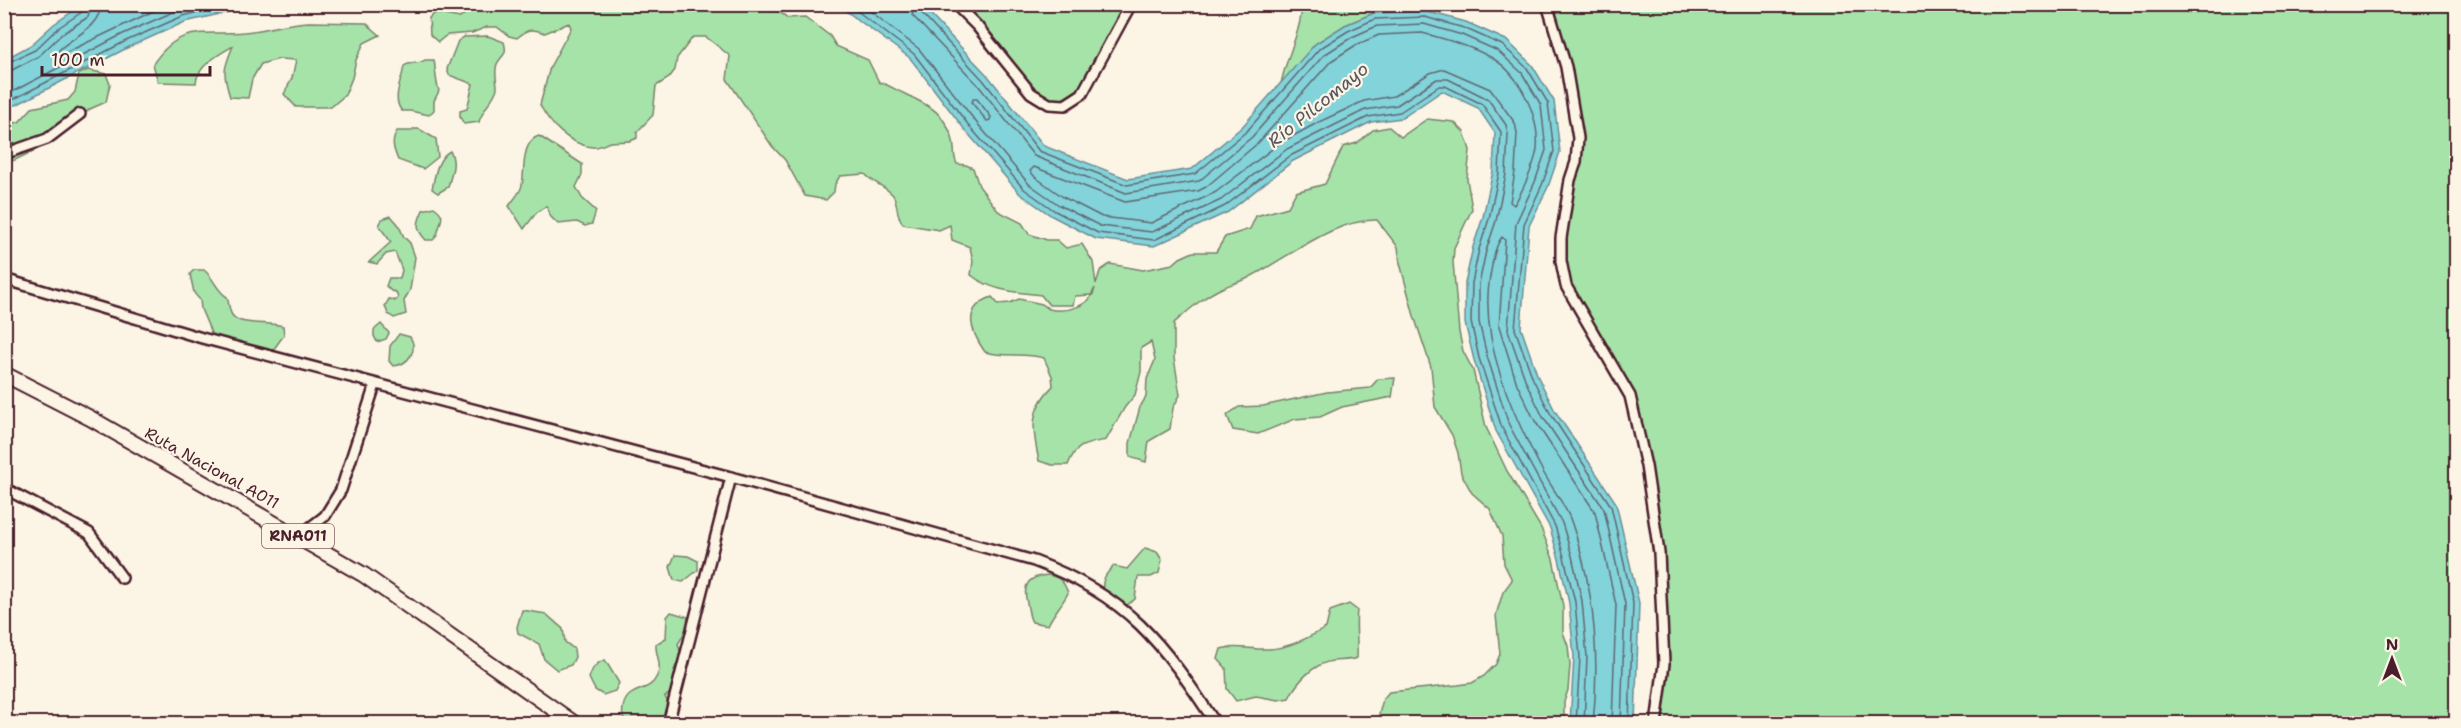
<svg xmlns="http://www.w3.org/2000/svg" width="2461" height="728" font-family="'Shantell Sans',sans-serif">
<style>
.green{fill:#a6e3a9;stroke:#78816a;stroke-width:1.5}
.water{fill:#82d4da;stroke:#6c8c94;stroke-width:1.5}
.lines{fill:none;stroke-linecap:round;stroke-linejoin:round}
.shore{stroke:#606771;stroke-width:1.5}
.street-casing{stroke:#4a1f2b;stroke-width:14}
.primary-casing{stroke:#4a1f2b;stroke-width:18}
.street{stroke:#fcf5e5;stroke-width:9}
.primary{stroke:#fcf5e5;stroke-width:14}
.labels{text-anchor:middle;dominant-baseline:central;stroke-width:4.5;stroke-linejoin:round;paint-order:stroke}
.shield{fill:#fcf5e5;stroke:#7f5f63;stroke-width:1.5}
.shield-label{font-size:15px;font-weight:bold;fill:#4a1f2b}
.street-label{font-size:16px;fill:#4a1f2b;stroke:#fcf5e5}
.water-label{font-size:18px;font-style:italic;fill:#5b5560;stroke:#fcf5e5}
</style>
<rect width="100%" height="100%" fill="#fcf5e5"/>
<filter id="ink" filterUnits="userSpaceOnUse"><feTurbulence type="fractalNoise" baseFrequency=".0167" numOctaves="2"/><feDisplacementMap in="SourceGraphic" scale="12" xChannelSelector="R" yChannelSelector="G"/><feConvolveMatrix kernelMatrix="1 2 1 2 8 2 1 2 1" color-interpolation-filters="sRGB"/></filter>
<g filter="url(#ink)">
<g class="green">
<path d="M500,5l210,-1c25,8 56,-4 78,14l17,-1 25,19 6,10 32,14 11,22c10,3 17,8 26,12 24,12 37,16 47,43 4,11 0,17 5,27l9,1 7,3 6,18 19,25 24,12 7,11 18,6h10l9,8 16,-4 11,18 3,22 4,-13 10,-7 33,6 30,-6 7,-6 13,-6h23l9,-15 25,-8 6,-13 32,-9 8,-15 29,-8 18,-37 14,-4 16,-13 16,-3 12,10 26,-18 27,3 10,10 6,18 -3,29 5,30 -18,39 -1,14 6,70 4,19 10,19 13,57 21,44 34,57 12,31 10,47v26l5,14 2,19 -2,25 -4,12v21l-126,1 -14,-2 -4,2h-42l-1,-2 6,-23 6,-7 69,-7 14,-2 12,-7 12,-12 4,-10 -4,-39 7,-23 9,-12 -8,-16 -2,-28 -12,-27 -18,-16 -11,-20 -3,-20 -6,-18 -17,-28 -4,-40 -17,-51 -14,-53 -2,-16 -21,-27c-44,-1 -90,39 -129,58 -8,4 -17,6 -26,10 -18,8 -33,22 -48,35v35l6,37 -7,13 -3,21 -21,12 -3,21 -16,-5v-14l10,-36 6,-10 1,-18 8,-19 -4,-18 -10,6v24l-6,23 -10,12 -19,33c-21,4 -30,4 -38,25h-16l-13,-4c-7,-31 -10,-52 14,-75l-1,-10 -8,-18c-20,-6 -38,0 -59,-6 -14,-20 -24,-44 7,-55l6,7 12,-1 9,-4 23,5 7,5c16,4 42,-2 46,-21l-4,7 -16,1 -2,9h-24l-8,-10c-25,-3 -50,-4 -70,-20l2,-14 -3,-14 -18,-7 -2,-15 -11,5 -36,-6c-9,-12 -4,-23 -11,-30 -8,-8 -19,-11 -27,-20l-25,2 -5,8 -1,8 -8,8 -21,-4 -20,-36 -13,-14 -45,-67 3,-23 -24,-19h-13l-16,21 -2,12 -6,8 -13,8 -3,29 -16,17v6c-10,6 -16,2 -27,4 -6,2 -11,6 -18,5 -23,-3 -42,-22 -52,-42l10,-38 21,-39 -2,-5 -24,10c-14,-5 -17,-4 -28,5l-8,-2 -12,-9h-10l-15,6 -25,2 -9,7 -8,-7 -1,-17 5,-5 26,5 13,-11 18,3z"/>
<polygon points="955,5 1131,5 1082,94 1065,105 1031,93"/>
<path d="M1302,5h61l11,8 -29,12 -30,19 -34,40c5,-28 20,-51 21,-79z"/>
<polygon points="1547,5 2456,5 2456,723 1656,723 1664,664 1659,553 1630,396 1566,286 1561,261 1578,138"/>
<path d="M309,22l57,1 14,12 -16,8 -8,17 -4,18 -7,17 -14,12h-35l-12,-13 8,-16 4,-18 -17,-1 -18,5 -9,15 -4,19 -18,-1c-8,-25 -6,-29 3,-51 -14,8 -36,20 -37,37l-38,-1 -5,-18c29,-44 57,-26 100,-33 19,-3 36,-8 56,-9z"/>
<path d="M488,36l16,6c4,14 -2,12 -7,22 -3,8 0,16 0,24 -1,8 -15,22 -18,34l-15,2 -4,-7v-6l7,-2 6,-25 -24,-9 -2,-6 11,-28 6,-4z"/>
<path d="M425,60h9c2,11 1,19 5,31l-5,10v9l-5,5 -19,-4h-8c-11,-12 0,-30 2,-45 7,-5 14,-1 21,-6z"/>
<polygon points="88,70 106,74 110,84 106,102 90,109 56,140 15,160 5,162 5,125 19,122 32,108 68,100 75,92 79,74"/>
<path d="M413,129h6l17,10 2,18 -15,12 -25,-9c-5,-12 -7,-18 -1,-29h14z"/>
<path d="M539,136l43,28v11l-6,12 6,11 14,13 -4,13 -7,2 -8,-4 -19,2 -7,-7 -5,-11 -10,7 -12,16 -15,-23c4,-6 12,-14 13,-21 3,-15 -1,-44 17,-49z"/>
<path d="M450,151c7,12 1,23 -2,36l-10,6 -6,-4c3,-14 5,-31 18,-38z"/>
<path d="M434,207c11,8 8,10 5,21 -2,6 -1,8 -6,12h-7c-11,-11 -9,-17 -3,-30z"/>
<polygon points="391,216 398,224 404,237 410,243 415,257 410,290 404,301 406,314 394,318 388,314 385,306 389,299 395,301 398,298 396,292 391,291 386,286 389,278 400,278 402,270 395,252 386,254 377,264 369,262 391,242 379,226 382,219"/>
<path d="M194,270h10c10,8 12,20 23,27 2,5 2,14 5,18 8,12 38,6 51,11l1,9 -11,15 -10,1 -44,-9 -7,-7 -11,-26 -1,-9 -6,-7 -4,-19z"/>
<polygon points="381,324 389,333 386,339 377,342 374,336 374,330"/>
<path d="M399,334l11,3c9,13 -2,28 -17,29l-4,-5 1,-15z"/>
<polygon points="1395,378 1392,397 1342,407 1320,417 1295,419 1258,434 1233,430 1227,415 1239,407 1263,406 1327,392 1370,388 1378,379"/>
<path d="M1145,548l12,4 5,8 -3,13 -8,4h-13l-3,22 -8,6 -9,1 -14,-10c-3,-14 -1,-20 10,-30l13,3z"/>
<polygon points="675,555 688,556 698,561 698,570 683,582 674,580 670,567"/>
<path d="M1049,575c12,3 15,7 19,18 -6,12 -14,19 -20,32l-16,-3c-4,-7 -3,-12 -5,-19 -5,-19 2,-27 22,-28z"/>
<path d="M1349,604l8,6c-2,17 1,31 0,48 -9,3 -16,2 -25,3 -19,3 -35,21 -43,37l-11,2 -22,-4 -20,5 -9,-12 -1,-21 -8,-9 3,-10c16,-4 31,1 48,0 21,-1 40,-12 57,-21l4,-17z"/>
<polygon points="522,610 546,614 563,629 565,642 574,649 575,657 571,665 557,670 544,659 539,644 518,633 517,627"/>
<path d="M671,612l17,5 -3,15 -7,12 3,10 -7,16 4,7 -3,12 -10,8 5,9 -6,17h-38c-6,-7 -4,-23 5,-29 11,-7 20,-5 26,-18 6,-13 -2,-20 -1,-32l10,-6 1,-21z"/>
<path d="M605,660l14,23 -4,8 -12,4 -8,-5 -6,-12c3,-10 7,-15 16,-18z"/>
</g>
<g class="water">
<polygon points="82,5 82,4 258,5 185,22 129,47 16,105 5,107 5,59 31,45 54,24"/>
<polygon points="838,5 921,5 988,76 1044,146 1128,179 1192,169 1242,127 1315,44 1345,25 1374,13 1425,11 1466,22 1506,40 1532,65 1554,101 1560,152 1548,187 1529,226 1521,328 1538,377 1555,411 1616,503 1639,603 1635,723 1570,723 1574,657 1569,603 1559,559 1550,528 1496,431 1474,360 1465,323 1465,283 1473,247 1483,217 1493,171 1495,133 1478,108 1442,91 1402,118 1371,122 1293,161 1228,212 1154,246 1096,239 1052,216 1020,194 965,130 910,58"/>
</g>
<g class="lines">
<g class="shore">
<path d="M101,4c-1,23 -27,32 -42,46l1,4h3l105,-50"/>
<polyline points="848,4 914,54 970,127 1024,189 1055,211 1098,233 1154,240 1225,206 1290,156 1368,117 1400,112 1439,86 1445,86 1482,104 1501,132 1499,173 1489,219 1479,249 1472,283 1471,322 1479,358 1502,428 1555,526 1564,557 1575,602 1580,657 1576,724"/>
<polyline points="861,4 919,49 976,122 1029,184 1059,205 1100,226 1152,232 1221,200 1287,149 1365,110 1397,105 1437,79 1448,79 1488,99 1506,125 1508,134 1506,174 1496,221 1486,251 1479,284 1479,322 1487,356 1509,425 1562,523 1572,556 1582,601 1587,657 1584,724"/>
<polyline points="910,4 913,16 978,85 1034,156 1126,193 1199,181 1252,137 1324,55 1352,37 1377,26 1424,24 1462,35 1498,51 1522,73 1541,105 1546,150 1535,182 1516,223 1508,330 1526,382 1543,417 1604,509 1625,604 1621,724"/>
<polyline points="917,4 919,11 983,80 1039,151 1127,185 1195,174 1247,131 1319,49 1348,31 1375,19 1425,17 1464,28 1502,45 1527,68 1548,103 1554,151 1542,185 1524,224 1515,329 1533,379 1550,413 1611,506 1633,603 1629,724"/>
<path d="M1422,33c24,6 49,13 70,25 28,16 48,59 45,91 -2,15 -15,43 -23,56l-4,-3 5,-30 2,-39 -2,-10 -25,-34 -46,-20 -14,4 -36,23 -30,5 -45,21 -39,21 -64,49 -65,31 -49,-6 -39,-20 -28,-20 -5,-6 4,-4 91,35 73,-11 8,-4 52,-44 73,-82 25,-16 23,-10z"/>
<polyline points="4,64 35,50 58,28 82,12 85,4"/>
<polyline points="4,71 12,70 39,56 62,34 88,17 92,4"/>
<polyline points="4,93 12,92 123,34 180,9 199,4"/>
<polygon points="973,99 977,99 991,117 990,120 987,121 972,103"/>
<polyline points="4,101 14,99 126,41 183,16 232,4"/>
<path d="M1593,724c7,-68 1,-138 -22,-203 -6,-17 -20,-34 -29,-51 -30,-57 -65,-133 -51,-199 2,-11 4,-25 11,-34l3,3 -6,86 18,58 18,37 60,91 21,93 -4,119"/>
</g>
<g class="street-casing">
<g id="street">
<polyline points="955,4 977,26 1031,93 1049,104 1065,105 1082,94 1131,4"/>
<polyline points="1547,4 1566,67 1578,138 1576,162 1570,180 1561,238 1561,261 1566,286 1630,396 1646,466 1659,553 1664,664 1656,724"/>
<polyline points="4,154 47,139 80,114"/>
<path d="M4,279l198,59 529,139 303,84c94,35 128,81 182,163"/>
<polyline points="4,488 89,533 122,578"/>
<polyline points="299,536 325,516 341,490 375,385"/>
<polyline points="668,724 731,477"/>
</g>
</g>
<g class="primary-casing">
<polyline id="primary" points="4,374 90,418 364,575 575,724"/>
</g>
<use href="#street" class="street"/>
<use href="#primary" class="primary"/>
</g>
</g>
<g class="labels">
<rect class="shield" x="262" y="524" width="72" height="24" rx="4.5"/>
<g class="shield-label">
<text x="298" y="536">RNA011</text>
</g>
<g class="street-label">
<text transform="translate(212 468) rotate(29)">Ruta Nacional A011</text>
</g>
<g class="water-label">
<text transform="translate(1318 105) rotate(-39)">Río Pilcomayo</text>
</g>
</g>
<rect width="2461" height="728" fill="none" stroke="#fcf5e5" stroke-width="24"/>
<rect x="12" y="12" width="2437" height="704" fill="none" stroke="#4a1f2b" stroke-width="2" filter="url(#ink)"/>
<g transform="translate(2392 659)" stroke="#fcf5e5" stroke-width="4.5" paint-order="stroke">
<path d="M0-4.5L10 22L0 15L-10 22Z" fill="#4a1f2b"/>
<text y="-9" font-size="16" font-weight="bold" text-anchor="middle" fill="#4a1f2b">N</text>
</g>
<path d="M42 66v9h168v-9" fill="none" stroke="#4a1f2b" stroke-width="3"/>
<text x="51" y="66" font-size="18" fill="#4a1f2b" stroke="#fcf5e5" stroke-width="4.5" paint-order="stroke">100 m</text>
</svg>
